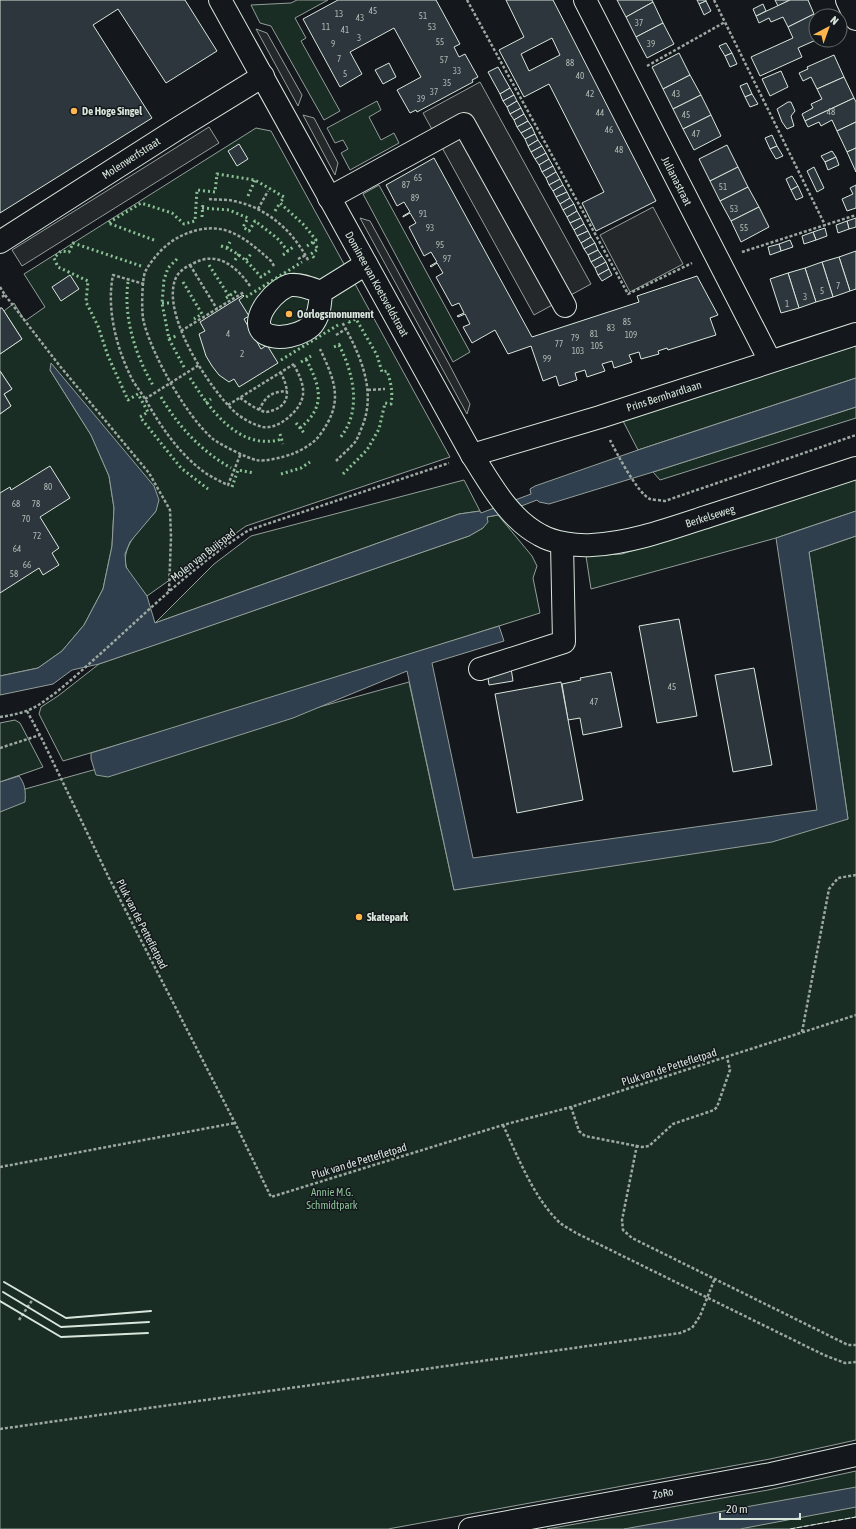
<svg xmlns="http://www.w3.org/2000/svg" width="856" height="1529" font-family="'Asap Condensed',sans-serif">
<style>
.green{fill:#1a2d24;stroke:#939e99}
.parking{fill:#24282b;stroke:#939e99}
.water{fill:#2f3f4d;stroke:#939e99}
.building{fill:#2c363c;stroke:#d8e6dc;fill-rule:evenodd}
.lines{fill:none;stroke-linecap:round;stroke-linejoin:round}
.minor-casing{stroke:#d8e6dc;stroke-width:24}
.path{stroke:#9da8a2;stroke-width:2.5;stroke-dasharray:3 2;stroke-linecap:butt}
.minor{stroke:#14181c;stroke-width:22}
.hedge{stroke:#8ac095;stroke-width:3;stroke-dasharray:2 3;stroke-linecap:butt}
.fence{stroke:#d8e6dc;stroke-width:1;stroke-dasharray:5 2;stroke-linecap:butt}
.wall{stroke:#d8e6dc;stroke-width:2}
.poi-dot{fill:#ffb74d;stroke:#14181c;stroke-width:1.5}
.labels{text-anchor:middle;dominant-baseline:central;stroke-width:3;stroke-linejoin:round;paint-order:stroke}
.number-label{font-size:9px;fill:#adbab4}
.poi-label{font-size:11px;font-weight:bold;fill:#d8e6dc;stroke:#14181c;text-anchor:start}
.street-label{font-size:11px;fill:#d8e6dc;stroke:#14181c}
.park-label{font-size:11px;fill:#8ac095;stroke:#14181c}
</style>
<rect width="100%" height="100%" fill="#14181c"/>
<g class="green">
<polygon points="297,0 328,0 295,18 306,38 301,41 340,111 324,120 271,26 260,23 251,5 291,3"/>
<polygon points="377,101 381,110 369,117 381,140 394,133 399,143 350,170 341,153 348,149 343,140 335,143 327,128"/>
<path d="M256,128l15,3 179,326 -204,69 -99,70c-6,-7 -19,-22 -21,-30 -5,-22 18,-40 30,-55l-106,-141 41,65 18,41 5,32 -2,38 -9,43 -19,36 -22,26 -24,17 -38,8v-262l11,-8 -7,-12 8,-5 -12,-18v-17l22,-15 -18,-28 10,-8 11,18 20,-14 -21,-33z"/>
<polygon points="379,185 470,352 453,362 363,194"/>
<polygon points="856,345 856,378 638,450 623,421"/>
<polygon points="856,407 856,418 660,480 653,472"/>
<polygon points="856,479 856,511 776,538 591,589 586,556 622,554"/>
<polygon points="464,480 480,511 459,514 155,623 214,564 251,536"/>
<polygon points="498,515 532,556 537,566 533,578 540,613 202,720 63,761 39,714 41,707 58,696 99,664 469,536 483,528 487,517"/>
<polygon points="856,536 856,1440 770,1459 388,1529 0,1529 0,796 409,682 454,890 848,819 809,552"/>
<polygon points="15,720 20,723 43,767 0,782 0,723"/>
<polygon points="856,1471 856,1517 790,1529 547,1529 768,1490"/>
</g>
<g class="parking">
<polygon points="256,29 267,33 302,95 298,106"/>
<polygon points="480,82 591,284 534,315 423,113"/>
<polygon points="303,115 314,118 338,163 335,175"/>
<polygon points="209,127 219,143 22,266 12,250"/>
<polygon points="653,207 683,264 630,292 600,235"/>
<polygon points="360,218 370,221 449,364 470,404 467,414"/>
</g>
<g class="water">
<polygon points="51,363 154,486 159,500 156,511 130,542 125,554 126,567 147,596 155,623 459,514 480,511 481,513 531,494 530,489 535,486 638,450 856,378 856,407 653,472 549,504 539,502 537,500 498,515 487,517 488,522 483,528 469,536 152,646 99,664 72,670 53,684 0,695 0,676 38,668 62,651 84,625 103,589 112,546 114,508 109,476 91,435 50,370"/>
<polygon points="856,511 856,536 809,552 848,819 772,842 454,890 407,671 293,718 108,777 96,775 91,759 91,753 499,626 504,641 432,663 473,858 817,810 776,538"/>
<path d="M19,776c6,8 7,15 6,26l-25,10v-30z"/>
<polygon points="856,1487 856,1507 740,1529 624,1529"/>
</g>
<g class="building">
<polygon points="0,0 185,0 217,51 166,83 118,9 93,25 152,118 0,213"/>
<polygon points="338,0 436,0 460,44 454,47 459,57 465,54 478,77 472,80 473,82 417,112 416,110 410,113 397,90 421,77 394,28 350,52 362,74 340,87 303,19"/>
<path d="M506,0h47l103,201 -60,30 -14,-28 22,-11 -55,-108 -25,13 -25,-47 25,-13zM552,38l8,17 -31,16 -8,-17z"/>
<polygon points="617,0 652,0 653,2 626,17"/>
<polygon points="697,0 706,0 706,1 699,4"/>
<polygon points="775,0 790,0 778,6"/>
<polygon points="790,0 808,0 814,14 788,27 783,17 771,22 769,18 759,23 756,16"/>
<polygon points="706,1 711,11 704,15 699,4"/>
<polygon points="653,2 663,23 636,37 626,17"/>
<polygon points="763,4 766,11 756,16 753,9"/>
<polygon points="814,14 816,17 816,40 798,48 802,57 760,76 751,57 793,38 788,27"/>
<polygon points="663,23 674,44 647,58 636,37"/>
<polygon points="726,43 732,53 725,56 719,46"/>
<polygon points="679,53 690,75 663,89 652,67"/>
<polygon points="732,53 737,64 730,67 725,56"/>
<polygon points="834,55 844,77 817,89 811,77 803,81 799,73 808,69 807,67"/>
<polygon points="389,63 396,77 383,84 375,70"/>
<polygon points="498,67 510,88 500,94 488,72"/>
<polygon points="781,71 788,87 770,96 762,79"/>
<polygon points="690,75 701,95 673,109 663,89"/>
<polygon points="844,77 854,98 805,121 802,114 813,108 811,104 822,99 817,89"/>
<polygon points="747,83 752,94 745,97 740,86"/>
<polygon points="510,88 514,95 503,101 500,94"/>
<polygon points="752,94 758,104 750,107 745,97"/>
<polygon points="514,95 517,101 507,107 503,101"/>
<polygon points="701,95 711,115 683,129 673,109"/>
<polygon points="854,98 856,102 856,122 837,131 832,120 821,126 819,122 808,127 805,121"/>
<polygon points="517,101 521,108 510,114 507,107"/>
<polygon points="788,102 791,102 795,111 791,116 794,126 787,129 782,122 777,109"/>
<polygon points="521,108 524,114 514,120 510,114"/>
<polygon points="524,114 528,121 517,127 514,120"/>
<polygon points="711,115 721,136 694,150 683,129"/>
<polygon points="528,121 532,127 521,133 517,127"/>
<polygon points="856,122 856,148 847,152 837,131"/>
<polygon points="532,127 535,134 525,139 521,133"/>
<polygon points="535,134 538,140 528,146 525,139"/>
<polygon points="772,135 777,146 770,149 765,138"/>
<polygon points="538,140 542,146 531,152 528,146"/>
<polygon points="239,144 248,159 237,166 228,151"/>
<polygon points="727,145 738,167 710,181 699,159"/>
<polygon points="542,146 546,153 535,159 531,152"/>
<polygon points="777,146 783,156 776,159 770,149"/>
<polygon points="856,148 856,172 847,152"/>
<polygon points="832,151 836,157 825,162 821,156"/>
<polygon points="546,153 549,159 539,165 535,159"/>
<polygon points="836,157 839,165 828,170 825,162"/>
<polygon points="434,158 532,337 639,302 637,296 697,276 718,315 710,318 716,335 668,350 667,348 658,351 659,354 641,359 639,352 629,355 632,362 614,368 612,361 602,364 605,371 587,377 585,370 575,373 577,380 559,386 556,376 543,381 531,346 508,354 495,330 472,343 463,327 470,324 465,314 458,317 457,316 464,313 459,303 452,306 436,277 443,273 437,263 431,267 430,266 437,262 431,252 424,256 409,227 416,223 410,213 403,217 403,216 410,212 404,202 397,206 386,185"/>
<polygon points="549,159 553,166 542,172 539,165"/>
<polygon points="553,166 556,172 546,178 542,172"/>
<polygon points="738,167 748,187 720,201 710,181"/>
<polygon points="814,167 824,188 817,192 807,171"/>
<polygon points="556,172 560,179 549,185 546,178"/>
<polygon points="792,176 798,186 791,190 786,179"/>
<polygon points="560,179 563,185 553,191 549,185"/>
<polygon points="563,185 567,192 556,197 553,191"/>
<polygon points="856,185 856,208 847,211 842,199 853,194 850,188"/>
<polygon points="798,186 803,197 796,200 791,190"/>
<polygon points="748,187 759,207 731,221 720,201"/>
<polygon points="567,192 570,198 560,204 556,197"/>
<polygon points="570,198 574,204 563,210 560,204"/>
<polygon points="574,204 577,211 567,217 563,210"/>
<polygon points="759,207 769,227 741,242 731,221"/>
<polygon points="577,211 581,218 570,223 567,217"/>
<polygon points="581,218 584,224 574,230 570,223"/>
<polygon points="856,218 856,227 849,229 847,221"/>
<polygon points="847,221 849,229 838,233 836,225"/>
<polygon points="584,224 588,231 577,236 574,230"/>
<polygon points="825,228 827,236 816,240 813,232"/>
<polygon points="588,231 591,237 581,243 577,236"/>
<polygon points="813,232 816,240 804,244 802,236"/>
<polygon points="591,237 595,243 584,249 581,243"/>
<polygon points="790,240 793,247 781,251 779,244"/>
<polygon points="595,243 598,250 588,255 584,249"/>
<polygon points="779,244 781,251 770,255 768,247"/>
<polygon points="598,250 602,256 591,262 588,255"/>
<polygon points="856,251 856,289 850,291 839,257"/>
<polygon points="602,256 606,262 595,268 591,262"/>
<polygon points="839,257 850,291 833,297 822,262"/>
<polygon points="606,262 609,269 598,275 595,268"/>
<polygon points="822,262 833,297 816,302 805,268"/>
<polygon points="805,268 816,302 799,308 788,273"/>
<polygon points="609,269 612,275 602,281 598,275"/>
<polygon points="788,273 799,308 781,313 770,279"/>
<polygon points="70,275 79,289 61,301 52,287"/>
<polygon points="243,295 244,296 239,300 249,316 244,319 261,349 267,345 278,363 239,387 234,379 229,382 219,375 212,366 206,356 199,334 205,331 200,322"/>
<polygon points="0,308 2,308 22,339 0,354"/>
<polygon points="0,371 12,389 4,394 11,406 0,414"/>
<polygon points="50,466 70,498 40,517 59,548 52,553 59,565 43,575 39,568 0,593 0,493 10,487 11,490"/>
<polygon points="679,619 697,716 657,723 639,626"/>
<polygon points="511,668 513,681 489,685 487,672"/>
<polygon points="754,668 772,765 733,772 715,675"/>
<polygon points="611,672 622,727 583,735 580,718 568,720 562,684 581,680 580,678"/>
<polygon points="561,682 583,800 517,813 495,694"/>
</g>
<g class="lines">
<g class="minor-casing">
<g id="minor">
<path d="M220,0l252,455c19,29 36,63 68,80 14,8 36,11 52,10 40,-2 80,-17 117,-29 49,-16 98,-32 147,-48"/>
<polyline points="585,0 770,361"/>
<polyline points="847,0 856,19"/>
<polyline points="329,198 464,124 565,306"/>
<polyline points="0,242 177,129 263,76"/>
<path d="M321,292c-9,-3 -19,-8 -30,-7 -14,2 -41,32 -29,46 11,12 45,4 52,-9 6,-9 6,-19 7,-30l45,-28"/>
<polyline points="472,455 600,417 856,334"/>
<polyline points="480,669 564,642 562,543"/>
<polyline points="470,1529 771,1474 856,1455"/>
</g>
</g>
<g class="path">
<polyline points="467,0 628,294 692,263"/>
<polyline points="714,0 825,225"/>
<polyline points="647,66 725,22"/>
<path d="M209,199c8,1 17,0 25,2 34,7 60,31 75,61"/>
<polyline points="258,209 268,191"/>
<polyline points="742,252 856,215"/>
<polyline points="298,259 306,255"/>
<polyline points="190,265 217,309"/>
<path d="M274,266l-3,-5c-28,-25 -49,-43 -88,-26 -16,7 -30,22 -38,37 -3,8 -4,42 -1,51 9,34 43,94 69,116 8,6 34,19 43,21 10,2 27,-3 36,-6 10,-4 21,-10 27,-18 25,-33 17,-53 1,-87"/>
<path d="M144,284l-31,-9c-7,35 4,75 20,106 5,8 11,15 15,23 15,26 34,53 59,70 7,4 14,8 21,11l13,-32"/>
<path d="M250,286c-14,-20 -33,-36 -58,-22 -7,3 -15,9 -17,16 -13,36 35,110 61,133 7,6 18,12 27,14 11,2 24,-7 31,-15 15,-16 9,-30 0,-47"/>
<polyline points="0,287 5,295 0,298"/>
<polyline points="5,295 59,365 149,473 170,510 171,537 169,591"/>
<polyline points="181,331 244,292"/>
<polyline points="336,335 346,329"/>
<polyline points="368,390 385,389"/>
<path d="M240,398c8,5 15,11 25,14 3,0 6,-1 9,-2 18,-7 14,-23 7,-37"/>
<polyline points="145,399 199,365"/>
<polyline points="228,405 294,364"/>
<path d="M259,410c7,-14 12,-18 28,-19"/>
<path d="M610,440c6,12 28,54 40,59 4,1 10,1 15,2l191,-66"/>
<path d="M336,461c6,-6 14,-13 20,-20 2,-4 4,-9 6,-14 15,-36 -2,-73 -20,-105"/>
<polyline points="27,711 40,735 109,878 235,1123 271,1197 503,1125 571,1107 856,1015"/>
<path d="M0,717c14,-2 28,-5 40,-13 20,-13 41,-33 59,-49 48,-43 95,-90 150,-125l200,-67"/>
<polyline points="0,748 40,735"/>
<polyline points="802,1032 829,889 838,878 856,875"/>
<polyline points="571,1107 579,1131 585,1136 642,1147 649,1146 673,1124 714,1110 717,1107 730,1070 727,1057"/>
<path d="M503,1125c15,32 30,71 55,96 5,5 12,8 18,12l248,122 21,8 11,-1"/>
<polyline points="637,1145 622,1220 623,1230 632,1238 848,1345 856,1345"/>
<polyline points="0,1167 235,1123"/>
<polyline points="19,1320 33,1299"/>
<polyline points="0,1429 680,1333 692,1328 700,1316 715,1278"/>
</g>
<use href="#minor" class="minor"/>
<g class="hedge">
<polyline points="248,196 255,180"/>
<polyline points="202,208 229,210 248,218 243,227 249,231 255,221 277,238 288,251"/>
<polyline points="275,211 280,203"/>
<polyline points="202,217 203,202"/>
<polyline points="154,240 108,223 141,203 172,213 184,224 195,221 197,190 215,192 217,174 255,180 284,197 280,203 304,225 316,240 313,242 318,249 311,254 315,259"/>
<path d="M221,246c18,6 28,17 40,31l9,-6"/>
<polyline points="307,246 313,242"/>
<polyline points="227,248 230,242"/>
<polyline points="283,255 293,247"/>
<polyline points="177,259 168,268 164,280 162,303 169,339 185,369"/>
<polyline points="235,260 239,254"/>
<polyline points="246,260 251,254"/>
<polyline points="209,265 229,296"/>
<polyline points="141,266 73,243 69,252 61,251 54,258 58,267 88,281 86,302 98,326 108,356 128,400 138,394 148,412 140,417 181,468 208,489"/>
<path d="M128,282c-5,36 8,75 26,105"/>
<polyline points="183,282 202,314 194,319"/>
<polyline points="246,297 302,262"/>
<polyline points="226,298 238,290"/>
<polyline points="162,303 169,303"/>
<polyline points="169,339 176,336"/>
<path d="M339,345c15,29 23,66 1,93"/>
<polyline points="334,347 343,343"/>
<polyline points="281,360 338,325"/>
<polyline points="301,362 311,356"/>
<path d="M190,378c20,31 49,74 92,61"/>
<path d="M161,397c17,29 40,54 70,71"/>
<polyline points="206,403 211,399"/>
<polyline points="296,423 304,433"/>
<path d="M300,428c27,-22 20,-42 6,-69"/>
<polyline points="280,434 283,444"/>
<polyline points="281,474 301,468 310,462"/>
<path d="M343,474l24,-24 12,-21 6,-26 6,1c2,-11 0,-22 -4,-33l-5,1 -5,-17 -21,-36 -7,3 -2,-5"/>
<polyline points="232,487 238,470 254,473"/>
</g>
<polyline class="fence" points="790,1529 856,1517"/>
<g class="wall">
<polyline points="4,1282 66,1318 151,1311"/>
<polyline points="3,1292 61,1327 149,1322"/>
<polyline points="0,1301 61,1337 148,1333"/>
</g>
</g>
<g class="poi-dot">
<circle cx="74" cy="111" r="4"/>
<circle cx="289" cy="314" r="4"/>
<circle cx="359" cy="917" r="4"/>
</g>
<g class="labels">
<g class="number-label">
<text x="373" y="11">45</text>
<text x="339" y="14">13</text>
<text x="423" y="16">51</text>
<text x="360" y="18">43</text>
<text x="639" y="23">37</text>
<text x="326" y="27">11</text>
<text x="432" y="27">53</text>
<text x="345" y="30">41</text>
<text x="359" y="38">3</text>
<text x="440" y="42">55</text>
<text x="333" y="44">9</text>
<text x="651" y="44">39</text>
<text x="339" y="59">7</text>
<text x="444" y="60">57</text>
<text x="570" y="63">88</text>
<text x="457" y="71">33</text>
<text x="345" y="74">5</text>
<text x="580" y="76">40</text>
<text x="447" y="83">35</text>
<text x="434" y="92">37</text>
<text x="590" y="94">42</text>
<text x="676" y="94">43</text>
<text x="421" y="99">39</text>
<text x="831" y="112">48</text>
<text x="600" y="113">44</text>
<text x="686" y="115">45</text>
<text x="609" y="130">46</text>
<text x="696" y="134">47</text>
<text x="619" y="150">48</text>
<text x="418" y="178">65</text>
<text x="406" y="185">87</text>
<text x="723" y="187">51</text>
<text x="415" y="198">89</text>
<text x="734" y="209">53</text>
<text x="423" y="214">91</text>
<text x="430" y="228">93</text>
<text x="744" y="228">55</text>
<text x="440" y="245">95</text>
<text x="447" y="259">97</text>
<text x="838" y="286">7</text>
<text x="822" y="291">5</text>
<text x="805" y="297">3</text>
<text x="787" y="304">1</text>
<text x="627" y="322">85</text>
<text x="611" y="328">83</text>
<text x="228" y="334">4</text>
<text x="594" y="334">81</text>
<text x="631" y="335">109</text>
<text x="575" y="338">79</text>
<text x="559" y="344">77</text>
<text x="597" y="346">105</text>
<text x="578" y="351">103</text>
<text x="242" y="354">2</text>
<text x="547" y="359">99</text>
<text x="48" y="487">80</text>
<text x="16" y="504">68</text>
<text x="36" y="504">78</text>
<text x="26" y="519">70</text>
<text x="37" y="536">72</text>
<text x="17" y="549">64</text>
<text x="27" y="565">66</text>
<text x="14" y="574">58</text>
<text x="672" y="687">45</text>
<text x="594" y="702">47</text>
</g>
<g class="poi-label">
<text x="82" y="111">De Hoge Singel</text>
<text x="297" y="314">Oorlogsmonument</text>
<text x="367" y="917">Skatepark</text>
</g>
<g class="street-label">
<text transform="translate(131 158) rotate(-33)">Molenwerfstraat</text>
<text transform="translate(677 181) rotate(63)">Julianastraat</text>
<text transform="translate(377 284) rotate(61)">Dominee van Koetsveldstraat</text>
<text transform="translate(664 396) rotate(-18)">Prins Bernhardlaan</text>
<text transform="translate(710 516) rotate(-18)">Berkelseweg</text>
<text transform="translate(203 555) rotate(-38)">Molen van Buijspad</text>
<text transform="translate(142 924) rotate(63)">Pluk van de Pettefletpad</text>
<text transform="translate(669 1067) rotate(-18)">Pluk van de Pettefletpad</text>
<text transform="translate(359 1161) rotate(-17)">Pluk van de Pettefletpad</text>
<text transform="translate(663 1493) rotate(-10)">ZoRo</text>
</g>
<g class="park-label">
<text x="332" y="1192">Annie M.G.<tspan x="332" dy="13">Schmidtpark</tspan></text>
</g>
</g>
<g transform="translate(828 28) rotate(41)"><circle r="19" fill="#14181c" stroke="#626a69"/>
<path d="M0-3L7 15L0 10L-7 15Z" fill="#ffb74d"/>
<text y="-6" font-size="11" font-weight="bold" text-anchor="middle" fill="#d8e6dc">N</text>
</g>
<path d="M720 1513v6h80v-6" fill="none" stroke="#d8e6dc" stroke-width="2"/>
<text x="726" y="1513" font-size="12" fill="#d8e6dc" stroke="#14181c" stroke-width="3" paint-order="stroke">20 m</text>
</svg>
